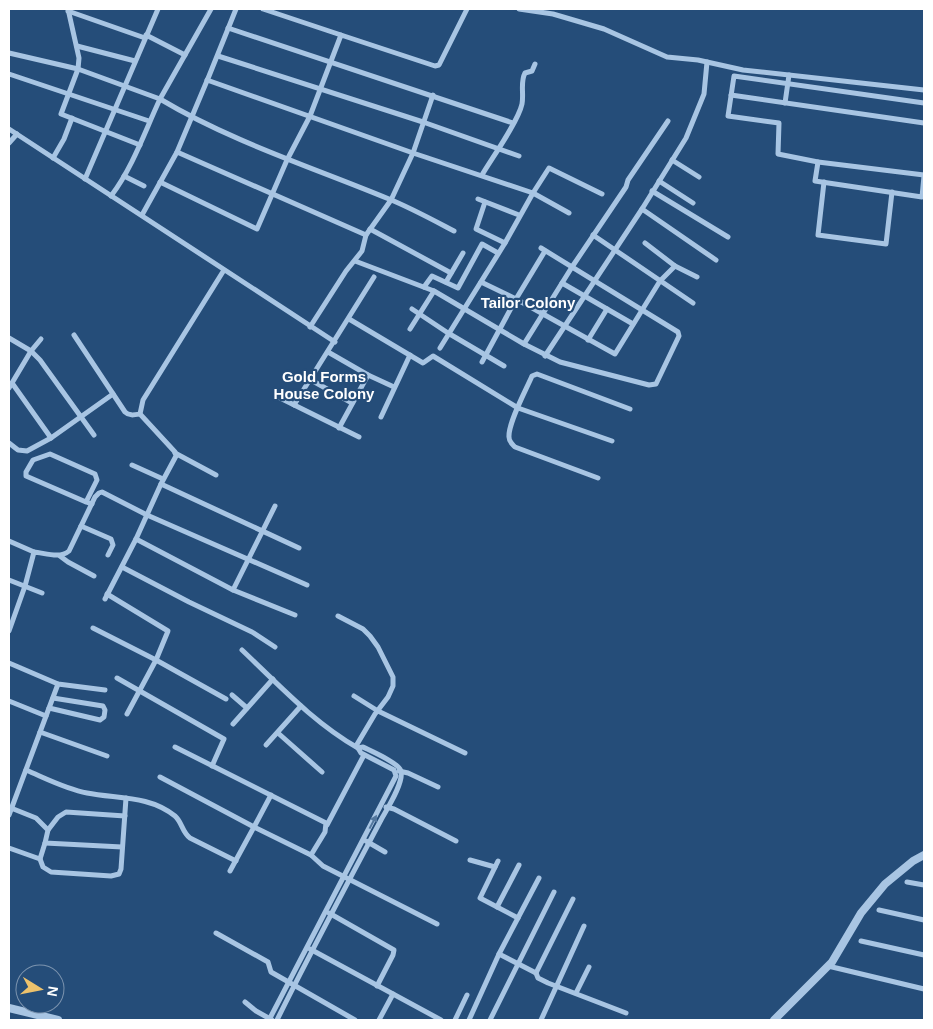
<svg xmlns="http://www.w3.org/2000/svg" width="933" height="1029" font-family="Arial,sans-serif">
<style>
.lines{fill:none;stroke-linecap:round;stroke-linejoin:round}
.minor{stroke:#a8c5e3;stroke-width:5}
.tertiary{stroke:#a8c5e3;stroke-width:8}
.oneway{fill:#53779e}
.labels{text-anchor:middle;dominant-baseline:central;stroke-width:4.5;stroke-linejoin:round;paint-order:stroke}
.neighbourhood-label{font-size:15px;font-weight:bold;fill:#fff;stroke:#254d79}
</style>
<rect width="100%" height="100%" fill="#254d79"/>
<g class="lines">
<g class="minor">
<polyline points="68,9 79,58 78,69 61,114 140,145"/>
<polyline points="263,9 341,35"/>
<polyline points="519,9 553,14 604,29 667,57 698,60 743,70 924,90"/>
<polyline points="68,11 145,38"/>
<polyline points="228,28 513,123"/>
<polyline points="146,35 185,55"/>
<polyline points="77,46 135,61"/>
<polyline points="9,53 78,69 160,99 211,9"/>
<polyline points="218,56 423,122 519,156"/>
<polyline points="9,74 149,121"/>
<polyline points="207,80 413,153 533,193 569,213"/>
<polyline points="731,95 924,123"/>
<polyline points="785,103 789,75"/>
<polyline points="924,103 734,76 728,116 779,123 778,154 818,162 924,175"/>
<polyline points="9,129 335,342"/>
<polyline points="9,143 17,134"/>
<polyline points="177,152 366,235 362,251 346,271 310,327"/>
<polyline points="53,158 64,139 72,118"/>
<polyline points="672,160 699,177"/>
<polyline points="818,162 815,181 922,197 924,176"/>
<path d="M482,175c10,-17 36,-53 40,-71 2,-10 -2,-22 3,-31l7,-2 3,-7"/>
<polyline points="124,176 144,186"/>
<polyline points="85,179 158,9"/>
<polyline points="659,181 693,203"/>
<polyline points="160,182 257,229 287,160 310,116 341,35 435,66 439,65 467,9"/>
<polyline points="824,182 818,235 886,244 892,192"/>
<polyline points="652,191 728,237"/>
<path d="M111,196c22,-29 34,-65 49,-97 72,43 152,68 229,100 22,9 44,21 65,32"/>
<polyline points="478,199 519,215"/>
<polyline points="485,202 476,229 505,243"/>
<polyline points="642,209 686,138 704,94 707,62"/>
<polyline points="142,215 177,152 209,76 236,9"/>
<polyline points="370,229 451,273"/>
<polyline points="366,235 391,200 413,153 433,95"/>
<polyline points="593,235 693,303"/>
<polyline points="645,243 675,266 697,277"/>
<polyline points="355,261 434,291 524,344 560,362 649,385 656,384 679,336 678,332 541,248"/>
<polyline points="446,282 463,253"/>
<polyline points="481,282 516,299 615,354 660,281 675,266"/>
<polyline points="562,283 633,324"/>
<polyline points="424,287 432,276 458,288 482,244 498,253"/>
<polyline points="412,309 448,333 504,366"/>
<polyline points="349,319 423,363 433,356 518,408 612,441"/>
<polyline points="410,329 434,291"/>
<path d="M74,335l51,77c4,4 9,3 15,2"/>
<polyline points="9,338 31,351 40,360 94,435"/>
<polyline points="588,340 607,309"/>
<polyline points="524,344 572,267 626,187 628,180 668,121"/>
<polyline points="440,348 505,243 533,193 549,168 602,194"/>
<polyline points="328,352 368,375 394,387"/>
<polyline points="545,356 642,209 716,260"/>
<polyline points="482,362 516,299 545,251"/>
<polyline points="311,380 352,403"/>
<polyline points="12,383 51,438"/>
<polyline points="9,388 31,351 41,339"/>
<polyline points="278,397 359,437"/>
<polyline points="294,405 374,277"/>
<polyline points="381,417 410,355"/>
<polyline points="339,428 368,375"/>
<polyline points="9,443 18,450 27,451 51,438 113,394"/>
<polyline points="175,453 216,475"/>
<polyline points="132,465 163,479"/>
<path d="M598,478l-83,-31c-3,-3 -6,-5 -6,-10 -1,-14 17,-47 23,-61l5,-2 93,35"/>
<polyline points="161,484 299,548"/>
<polyline points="86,502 97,480 95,474 50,454 33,460 26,472 26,476 86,502 92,504"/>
<polyline points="81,526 111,539 113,545 108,555"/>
<polyline points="136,539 233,590 295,615"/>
<polyline points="9,541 34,552"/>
<polyline points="60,556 68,562 94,576"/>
<polyline points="122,567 189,602 252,632 275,647"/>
<polyline points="9,580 42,593"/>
<polyline points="233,590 275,506"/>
<polyline points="107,594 168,631 156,660 127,714"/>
<polyline points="105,599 136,539 161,484 176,456 175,452 140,414 143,400 224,270"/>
<polyline points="338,616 363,629 370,636 378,647 393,677 393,686 388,697 375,714 356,746"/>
<polyline points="93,628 156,660 226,699"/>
<path d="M9,631l16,-45 9,-34c11,1 26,7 35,-1l26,-54 4,-4 3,-1 45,23 160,70"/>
<path d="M242,650c37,35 72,73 116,98l5,-1c8,4 36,16 38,24 3,12 -14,38 -20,49 -35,66 -71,133 -104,200"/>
<polyline points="9,663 58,684 105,690"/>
<polyline points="117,678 224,739 212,766"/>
<polyline points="232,695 247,708"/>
<polyline points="354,696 378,711 465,753"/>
<polyline points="9,701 46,716"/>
<polyline points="49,708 100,720 104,717 105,710 103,706 53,698"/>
<polyline points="233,724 273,679"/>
<polyline points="40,732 107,756"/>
<polyline points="278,733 322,772"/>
<polyline points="266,745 301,706"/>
<polyline points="175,747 326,823 325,832 311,855 323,866 437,924"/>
<path d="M26,770c19,8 40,19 61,23 30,6 62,2 88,23 7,6 7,16 15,22l46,23"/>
<polyline points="399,771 408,773 438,787"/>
<polyline points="160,777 254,827 271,795"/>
<polyline points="386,807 394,809 456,841"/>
<polyline points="11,808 36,818 48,830 45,843 122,847"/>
<polyline points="9,815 58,684"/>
<polyline points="327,825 364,755"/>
<polyline points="48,830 58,817 66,812 125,816"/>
<polyline points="366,841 385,852"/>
<polyline points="9,848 40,859 45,843"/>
<polyline points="40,859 43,867 51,872 111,876 119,874 121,869 126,798"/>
<polyline points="470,860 495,867"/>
<polyline points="498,861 480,898 518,918"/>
<polyline points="230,871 254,827 311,855"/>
<polyline points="907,882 924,885"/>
<polyline points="497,907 519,865"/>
<polyline points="879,910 924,920"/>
<polyline points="329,913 394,950 393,955 377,986"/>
<polyline points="216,933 268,962 271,972 355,1020"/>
<polyline points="861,941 924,955"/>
<polyline points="310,949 441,1020"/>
<polyline points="499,954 536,973 538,978 548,983 626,1013"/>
<polyline points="828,966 924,989"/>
<polyline points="536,973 573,899"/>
<polyline points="576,993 589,967"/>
<polyline points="245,1002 256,1011 272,1020"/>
<polyline points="269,1020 396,776 394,770 361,753 358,748"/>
<polyline points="379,1020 393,994"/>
<polyline points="455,1020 467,995"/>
<polyline points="469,1020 499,954 539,878"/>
<polyline points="490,1020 554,892"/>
<polyline points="541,1020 584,926"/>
</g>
<g class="tertiary">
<polyline points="9,1008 58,1020"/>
<polyline points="774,1020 832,962 861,913 885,884 913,861 924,855"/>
</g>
</g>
<defs><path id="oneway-solid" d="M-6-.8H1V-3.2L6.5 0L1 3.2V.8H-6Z" transform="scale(1.25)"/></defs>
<use class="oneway" href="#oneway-solid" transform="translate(373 822) rotate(-62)"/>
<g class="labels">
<g class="neighbourhood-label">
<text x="528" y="302">Tailor Colony</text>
<text x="324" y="376">Gold Forms<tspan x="324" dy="17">House Colony</tspan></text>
</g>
</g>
<rect width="933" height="1029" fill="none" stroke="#ffffff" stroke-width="20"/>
<g transform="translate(40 989) rotate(100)"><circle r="24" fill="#254d79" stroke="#7c94af"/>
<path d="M0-4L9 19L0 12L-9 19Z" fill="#edc26c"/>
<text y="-8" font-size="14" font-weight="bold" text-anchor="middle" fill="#ffffff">N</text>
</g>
</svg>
